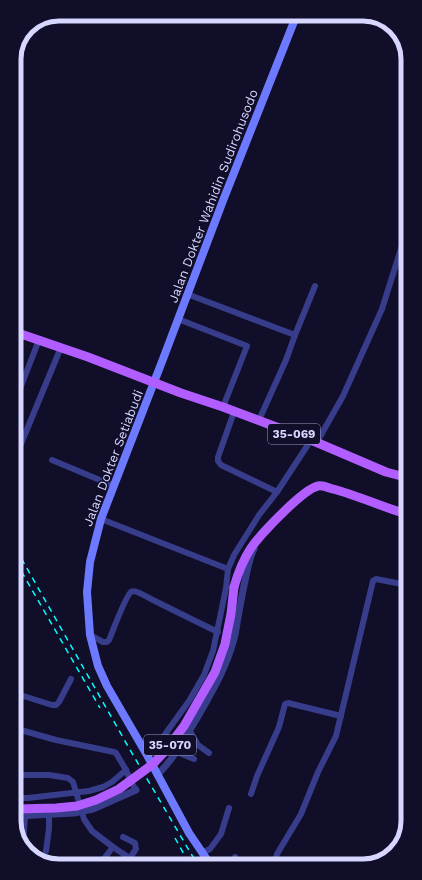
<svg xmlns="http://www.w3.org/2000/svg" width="422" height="880" font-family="'Work Sans',sans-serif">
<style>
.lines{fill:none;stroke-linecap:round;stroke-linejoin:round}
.minor{stroke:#373d8a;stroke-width:6}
.tertiary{stroke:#373d8a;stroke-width:7}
.secondary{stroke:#6d79ff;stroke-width:8}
.primary{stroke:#b15dff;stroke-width:9}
.rail{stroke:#02fffd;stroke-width:1.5;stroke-dasharray:6 5;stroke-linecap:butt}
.primary-bridge{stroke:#b15dff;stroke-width:9}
.labels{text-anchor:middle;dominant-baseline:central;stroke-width:3;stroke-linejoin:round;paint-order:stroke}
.shield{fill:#100e29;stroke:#9b9abf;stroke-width:1}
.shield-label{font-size:12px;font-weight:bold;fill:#d6d6ff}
.street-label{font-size:13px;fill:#d6d6ff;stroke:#100e29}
.rim{fill:none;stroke:#d6d6ff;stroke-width:5}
</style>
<rect width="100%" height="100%" fill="#100e29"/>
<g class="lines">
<g class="minor">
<polyline points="187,294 295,335"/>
<polyline points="178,319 247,346 223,407"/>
<polyline points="16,399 37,345"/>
<polyline points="234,412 218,457 218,461 221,465 277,492"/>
<polyline points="259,420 286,360 295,335 315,286"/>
<polyline points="317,442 343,396 382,309 405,236"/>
<polyline points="16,456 59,352"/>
<polyline points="52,460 114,486"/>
<polyline points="101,519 228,569"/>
<path d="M90,635l13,7h4l2,-2c3,-7 17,-45 22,-48 4,-3 16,5 20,7 22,11 44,22 67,33"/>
<polyline points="17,694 52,705 56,705 59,702 71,679"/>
<polyline points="17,729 56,740 114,752 116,753 126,770 131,782 136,790"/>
<polyline points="189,731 191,733 198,745 209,753"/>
<polyline points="177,752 194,759"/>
<polyline points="147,755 158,744 189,701 204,675 213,651 226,588 228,569 234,555 259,515 277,492 311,440"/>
<polyline points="17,775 49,775 68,778 73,782 84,819 92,831 113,847 140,865"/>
<polyline points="251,794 257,776 279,727 285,704 288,703 341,716"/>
<polyline points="17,798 28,798 89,791 103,787 112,782 126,770"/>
<polyline points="123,837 135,843 136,849 130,858"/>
<polyline points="23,846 25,816"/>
<polyline points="46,851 49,828 49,815"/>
<polyline points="202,853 210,849 221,834 229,808"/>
<polyline points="233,864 235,857"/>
<polyline points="274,864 277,854 301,814 318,772 336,736 373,581 376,579 407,585"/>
<polyline points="99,865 113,847"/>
<polyline points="160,865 163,860"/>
</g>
<g class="tertiary">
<path d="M157,775c17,-16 28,-37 40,-57 15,-26 31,-53 38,-83 3,-18 6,-36 10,-54 2,-10 4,-22 9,-32"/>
<polyline points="17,816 74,813 93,809 136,790"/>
</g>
<polyline class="secondary" points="210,864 189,833 147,755 107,686 98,666 90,635 87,592 90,562 101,519 163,359 224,198 297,14"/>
<g class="primary">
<polyline points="15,332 88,357 181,393 223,407 311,440 386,472 401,476 407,477"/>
<path d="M234,587c4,-14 9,-27 17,-39 9,-13 52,-59 67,-62 5,-1 11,2 15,3 22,6 43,15 64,22l10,2"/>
</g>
<g class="rail">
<polyline points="16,549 129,748 197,864"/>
<polyline points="16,562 100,708"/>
<polyline points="175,838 190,865"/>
</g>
<polyline class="primary-bridge" points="17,809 56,808 77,806 96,800 119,789 153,764 166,750 184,726 215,672 225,644 231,614 234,587"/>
</g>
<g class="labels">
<g class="shield">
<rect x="268" y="424" width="52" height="20" rx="3"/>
<rect x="144" y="735" width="52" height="20" rx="3"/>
</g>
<g class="shield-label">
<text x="294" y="434">35-069</text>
<text x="170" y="745">35-070</text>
</g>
<g class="street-label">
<text transform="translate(213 196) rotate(-69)">Jalan Dokter Wahidin Sudirohusodo</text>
<text transform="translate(113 458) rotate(-69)">Jalan Dokter Setiabudi</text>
</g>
</g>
<path d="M0 0H422V880H0ZM59 21H363A38 38 0 0 1 401 59V821A38 38 0 0 1 363 859H59A38 38 0 0 1 21 821V59A38 38 0 0 1 59 21Z" fill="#100e29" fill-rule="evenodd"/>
<path class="rim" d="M59 21H363A38 38 0 0 1 401 59V821A38 38 0 0 1 363 859H59A38 38 0 0 1 21 821V59A38 38 0 0 1 59 21Z"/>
</svg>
